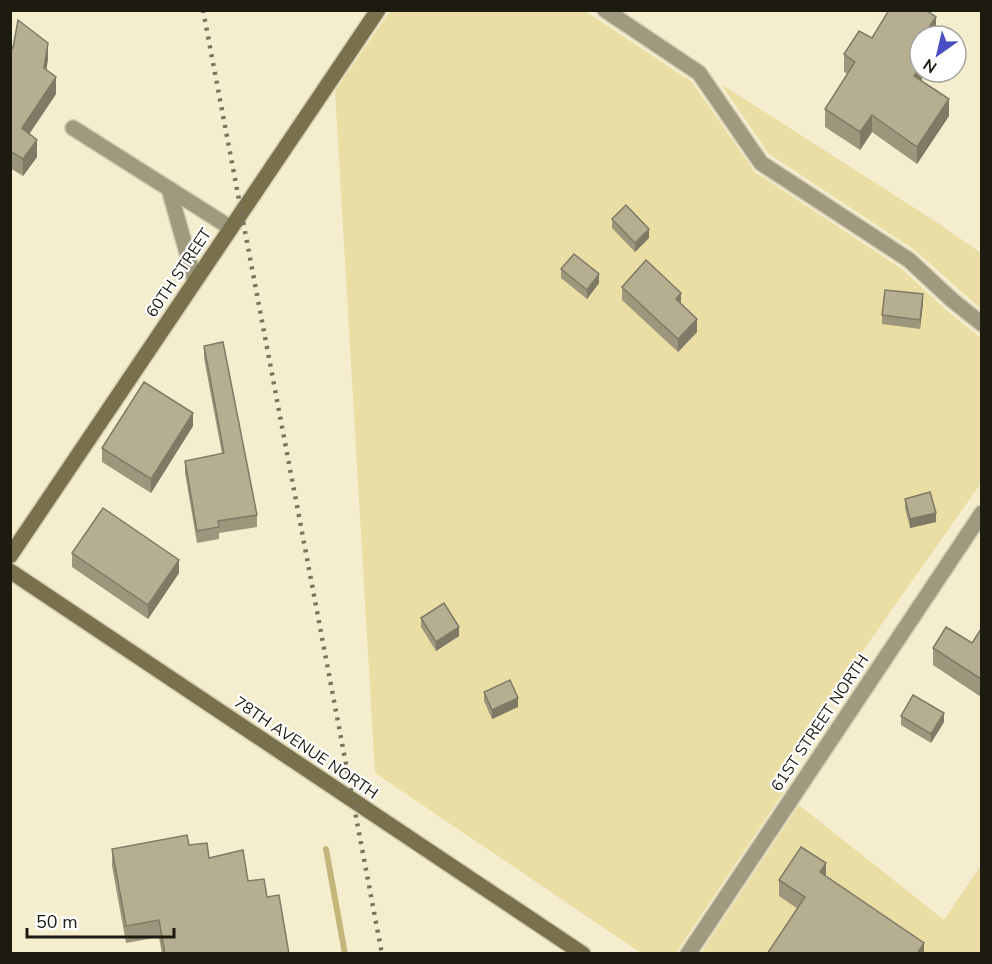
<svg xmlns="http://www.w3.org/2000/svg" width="992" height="964" font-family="'Nunito Sans',sans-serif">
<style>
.green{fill:#eadea5}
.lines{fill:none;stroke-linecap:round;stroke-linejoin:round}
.stream{stroke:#c4b67a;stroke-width:6}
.street-casing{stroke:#d2ccb0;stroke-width:18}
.secondary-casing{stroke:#d2ccb0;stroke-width:18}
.street{stroke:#9f9980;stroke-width:15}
.secondary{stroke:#79714c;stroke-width:15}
.rail{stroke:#777460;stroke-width:4.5;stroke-dasharray:3 6;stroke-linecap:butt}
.wall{fill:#9c967d}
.shaded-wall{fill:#7f7a66}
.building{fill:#b5ae91;stroke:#7f7a66;stroke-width:1.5}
.labels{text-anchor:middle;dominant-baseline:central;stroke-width:4.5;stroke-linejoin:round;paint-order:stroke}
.street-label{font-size:16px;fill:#1d1b10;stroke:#fff}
</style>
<rect width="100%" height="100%" fill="#f4eecf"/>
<g class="green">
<polygon points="390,11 585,11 692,82 755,172 902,269 945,309 981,338 981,483 770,783 783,793 676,953 641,953 375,773 335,91"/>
<polygon points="721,84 941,225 981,253 981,309 916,251 769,154"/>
<polygon points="799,805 944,920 981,865 981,953 700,954"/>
</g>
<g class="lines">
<polyline class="stream" points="326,849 345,954"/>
<g class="street-casing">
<g id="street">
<polyline points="605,10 699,73 761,163 909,260 952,300 982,324"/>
<polyline points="73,128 231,228"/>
<polyline points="169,189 195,281"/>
<polyline points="688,954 982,513"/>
</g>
</g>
<g class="secondary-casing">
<g id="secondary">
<polyline points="10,556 378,10"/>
<polyline points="10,571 583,954"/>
</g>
</g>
<use href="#street" class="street"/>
<use href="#secondary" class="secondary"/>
<polyline class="rail" points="203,10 382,954"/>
</g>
<g class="wall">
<polygon points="936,34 935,36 920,36 920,58 918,61 922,72 922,81 949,116 917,164 872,132 860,150 825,127 825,109 848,74 844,72 844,54 872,38"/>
<polygon points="10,46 13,48 48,59 46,70 56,94 29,134 37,157 23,176 10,168"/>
<polygon points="612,219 649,238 635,252 612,228"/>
<polygon points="561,269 599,283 587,299 561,278"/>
<polygon points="622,287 681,304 697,332 678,352 622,300"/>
<polygon points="923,303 920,329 882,324 882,315"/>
<polygon points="204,346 257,515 257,527 219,533 219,539 197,543 185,473 185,461 222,454 204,358"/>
<polygon points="193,426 151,493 102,462 102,448"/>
<polygon points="905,499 936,522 910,528 905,508"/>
<polygon points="72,553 179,573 148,619 72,567"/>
<polygon points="421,618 459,636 436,651 421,627"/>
<polygon points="981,629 981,697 933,665 933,648 972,643"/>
<polygon points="484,692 518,707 492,719 484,701"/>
<polygon points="901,716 944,722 931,743 901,725"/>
<polygon points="189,845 248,881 267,897 289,954 162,954 159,937 126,943 112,866 112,849"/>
<polygon points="826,876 924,954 798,909 779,896 779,880"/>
</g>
<g class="shaded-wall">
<polygon points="936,17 936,34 935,36 923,36"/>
<polygon points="920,41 920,58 910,73 910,55"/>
<polygon points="48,43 48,59 44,85 44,68"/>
<polygon points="920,67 920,72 922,72 922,80 914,93 914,76"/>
<polygon points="56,77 56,94 22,145 22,128"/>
<polygon points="949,99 949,116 917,164 917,147"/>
<polygon points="872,115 872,132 860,150 860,132"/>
<polygon points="37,140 37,157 23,176 23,159"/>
<polygon points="649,229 649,238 635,252 635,243"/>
<polygon points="599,274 599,283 587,299 587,290"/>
<polygon points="681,293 681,306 676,299"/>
<polygon points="923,294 923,303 920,329 920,320"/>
<polygon points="697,319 697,332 678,352 678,339"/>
<polygon points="193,413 193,426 151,493 151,479"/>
<polygon points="936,513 936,522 910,528 910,519"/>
<polygon points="179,560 179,573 148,619 148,605"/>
<polygon points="459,627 459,636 436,651 436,642"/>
<polygon points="518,698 518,707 492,719 492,710"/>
<polygon points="944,713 944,722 931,743 931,734"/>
<polygon points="826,863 826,880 820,872"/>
<polygon points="924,943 924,954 917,954"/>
</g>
<g class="building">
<polygon points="889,10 926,10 936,17 923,36 920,36 920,41 910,55 920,62 920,67 914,76 949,99 917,147 872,115 860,132 825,109 855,62 844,54 859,31 872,38"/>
<polygon points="18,20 48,43 44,68 56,77 22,128 37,140 23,159 10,151 10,46 13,48"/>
<polygon points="626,205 649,229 635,243 612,219"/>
<polygon points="574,254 599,274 587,290 561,269"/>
<polygon points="646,260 681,293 676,299 697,319 678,339 622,287"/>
<polygon points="885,290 923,294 920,320 882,315"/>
<polygon points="223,342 257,515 218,521 219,527 197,531 185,461 224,453 204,346"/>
<polygon points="144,382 193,413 151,479 102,448"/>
<polygon points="930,492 936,513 910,519 905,499"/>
<polygon points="103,508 179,560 148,605 72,553"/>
<polygon points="444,603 459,627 436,642 421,618"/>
<polygon points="946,627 972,643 981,629 981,679 933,648"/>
<polygon points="510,680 518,698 492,710 484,692"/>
<polygon points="913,695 944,713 931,734 901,716"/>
<polygon points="187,835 189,845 207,843 209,858 243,850 248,881 264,879 267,897 279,895 289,954 202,954 202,953 165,954 159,920 126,926 112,849"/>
<polygon points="801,847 826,863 820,872 924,943 917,954 767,954 805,897 779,880"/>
</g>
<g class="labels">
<g class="street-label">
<text transform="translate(179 273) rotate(-56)">60TH STREET</text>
<text transform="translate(820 723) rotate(-56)">61ST STREET NORTH</text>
<text transform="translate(306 748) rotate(34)">78TH AVENUE NORTH</text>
</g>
</g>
<rect width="992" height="964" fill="none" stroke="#1d1b10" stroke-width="24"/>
<g transform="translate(938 54) rotate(214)"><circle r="28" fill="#ffffff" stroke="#a5a49f" stroke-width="1.5"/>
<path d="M0-4.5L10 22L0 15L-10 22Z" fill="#4b4dc3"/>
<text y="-9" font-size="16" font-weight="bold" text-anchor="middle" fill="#1d1b10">N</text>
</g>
<path d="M27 928v9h147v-9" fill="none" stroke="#1d1b10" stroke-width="3"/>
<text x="36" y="928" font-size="18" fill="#1d1b10" stroke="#ffffff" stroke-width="4.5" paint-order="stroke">50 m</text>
</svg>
